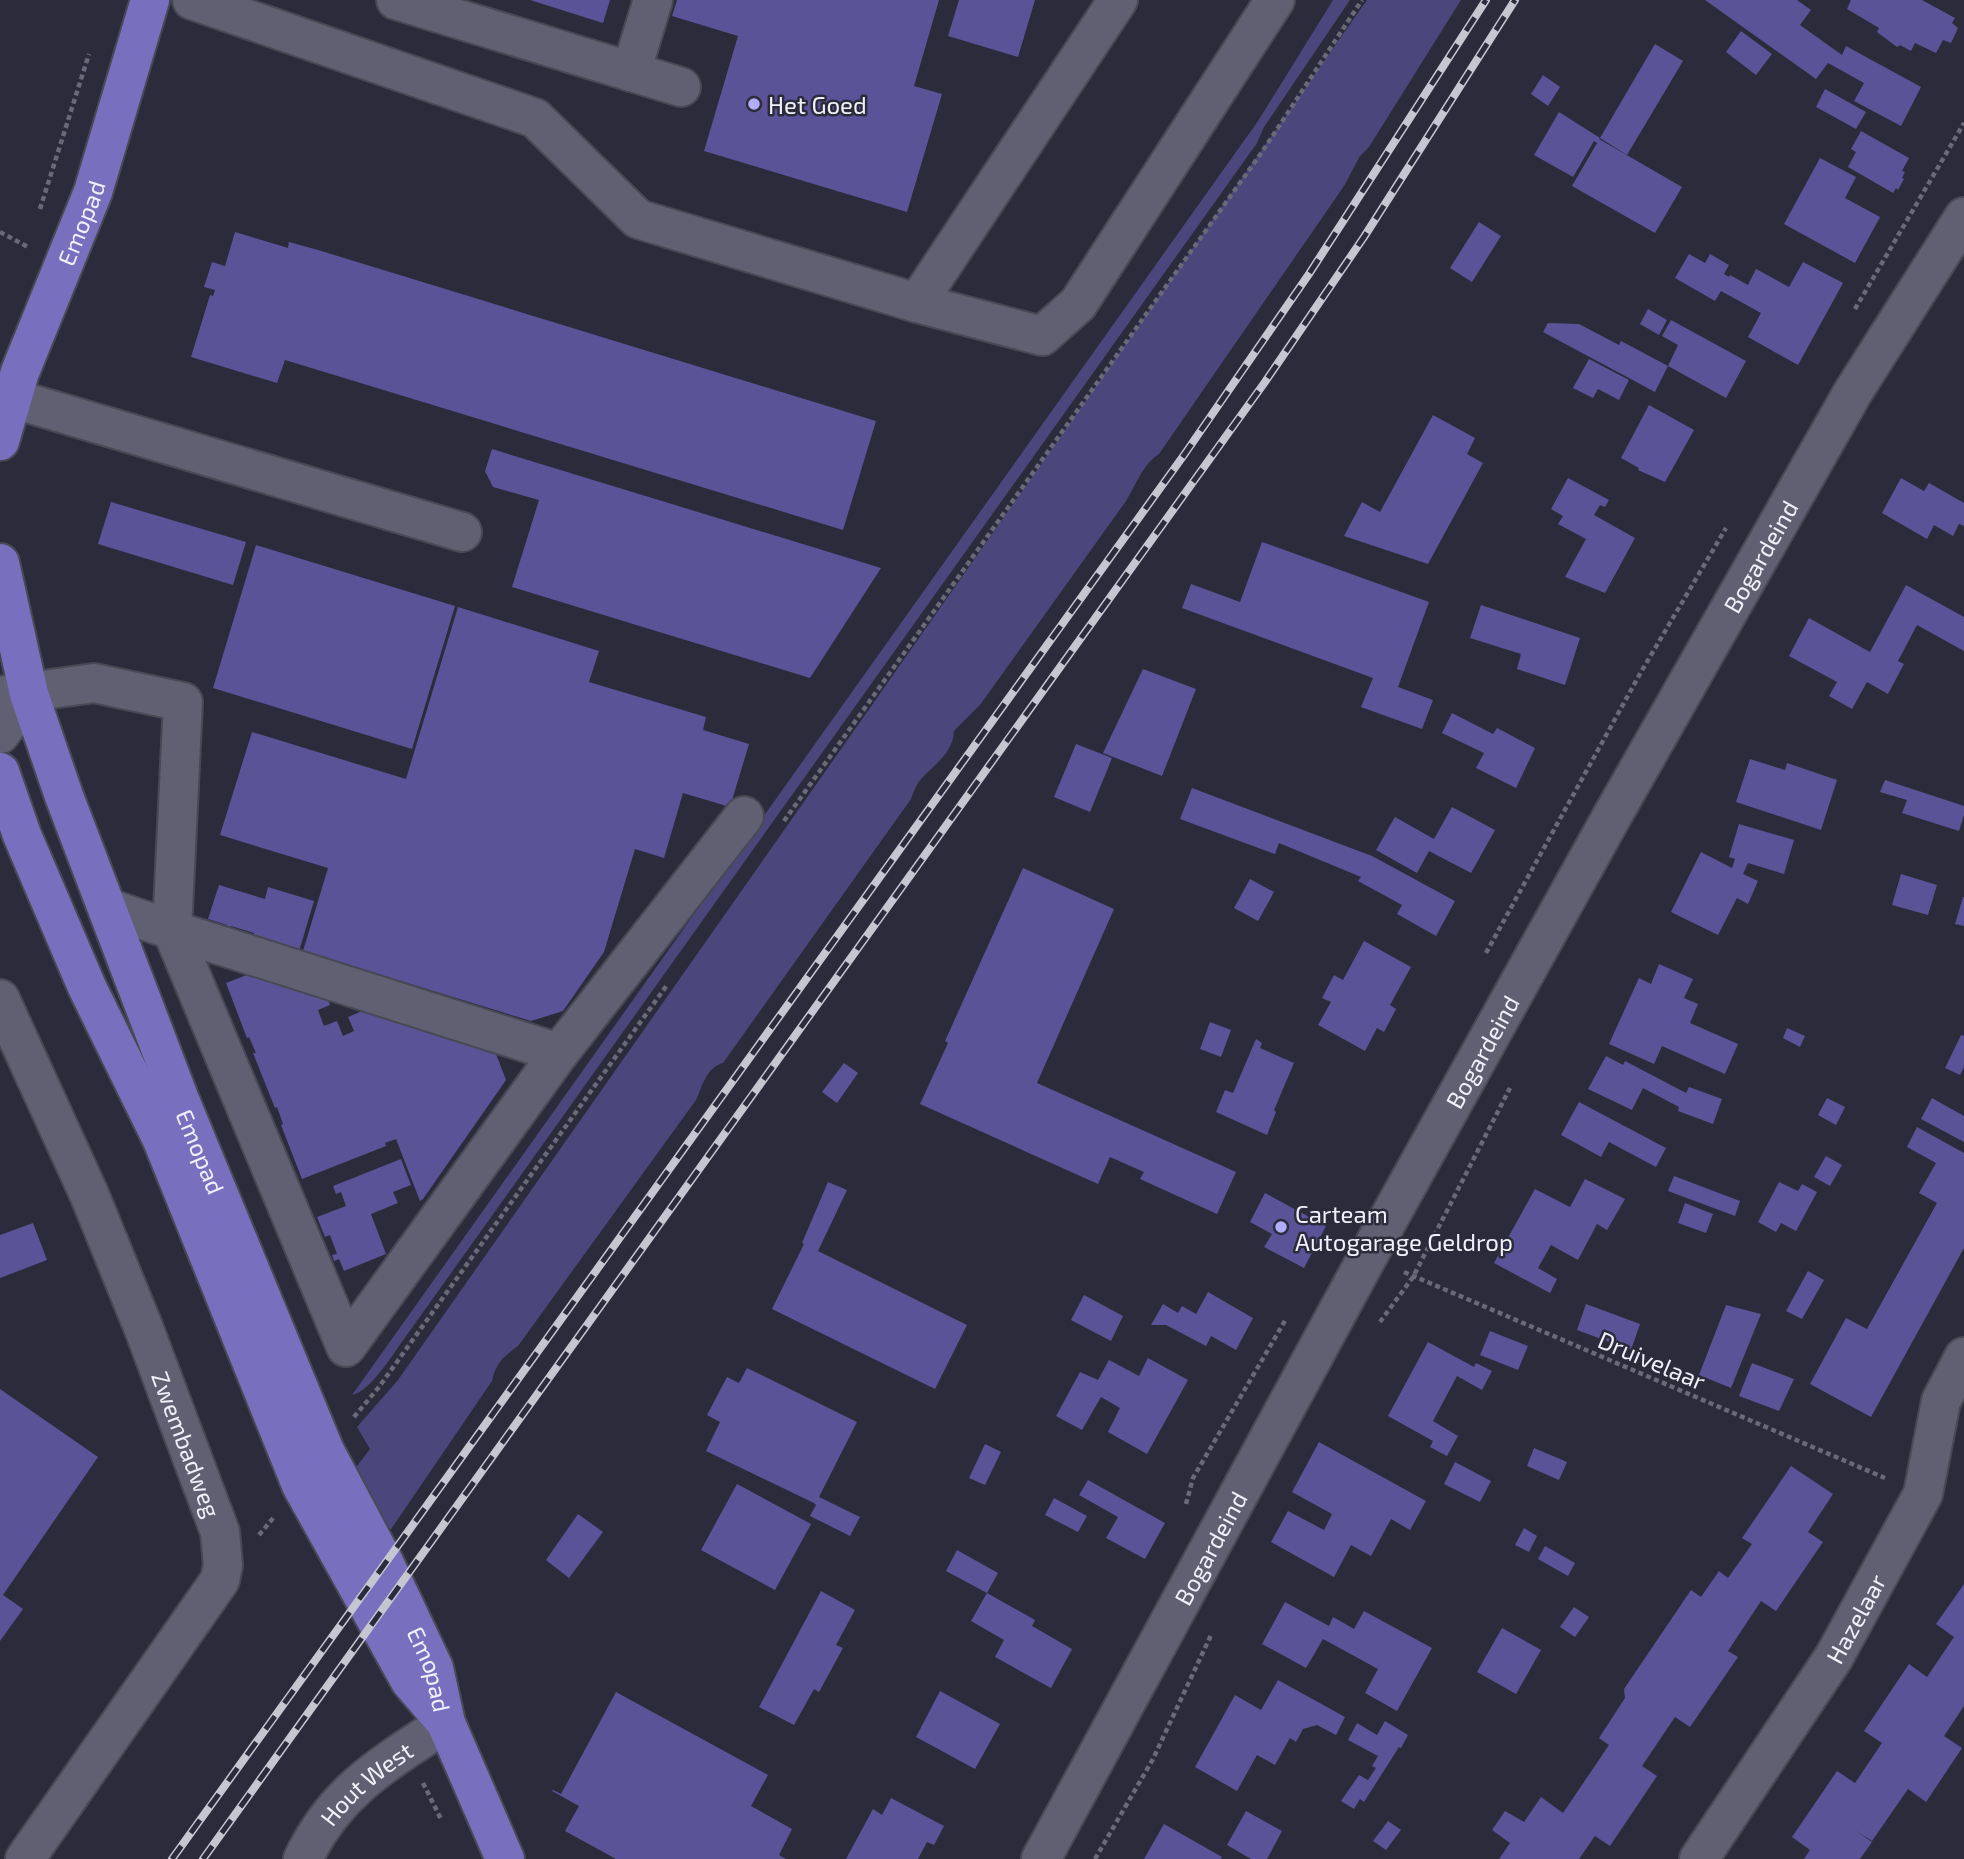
<svg xmlns="http://www.w3.org/2000/svg" width="1964" height="1859" font-family="'Exo 2',sans-serif">
<style>
.green{fill:#4b467c}
.building{fill:#5a5397}
.lines{fill:none;stroke-linecap:round;stroke-linejoin:round}
.minor-casing{stroke:#494955;stroke-width:42}
.major-casing{stroke:#494955;stroke-width:42}
.path{stroke:#696977;stroke-width:4.5;stroke-dasharray:5 3.5;stroke-linecap:butt}
.minor{stroke:#616072;stroke-width:38}
.major{stroke:#796fbf;stroke-width:38}
.rail-casing{stroke:#c6c6d1;stroke-width:8}
.rail{stroke:#2c2b3b;stroke-width:5;stroke-dasharray:16;stroke-linecap:butt}
.poi-dot{fill:#b2adf9;stroke:#2c2b3b;stroke-width:2.5}
.labels{text-anchor:middle;dominant-baseline:central;stroke-width:5;stroke-linejoin:round;paint-order:stroke}
.poi-label{font-size:24px;fill:#f0f0fa;stroke:#2c2b3b;text-anchor:start}
.street-label{font-size:24px;fill:#f0f0fa;stroke:#2c2b3b}
</style>
<rect width="100%" height="100%" fill="#2c2b3b"/>
<g class="green">
<path d="M1333,0h17l-86,127 -7,16 -853,1196c-11,15 -34,53 -52,56l906,-1274z"/>
<path d="M1367,0h94l-92,147 -9,9 -16,30 -185,268c-16,10 -23,31 -33,47l-146,204 -26,26c-1,22 -18,32 -32,47 -6,6 -8,13 -11,21l-188,264c-17,5 -20,22 -27,37l-178,246c-15,11 -22,17 -26,35l-107,157 -34,-64 19,-25 -13,-22 41,-47z"/>
</g>
<g class="building">
<polygon points="530,0 610,0 603,23"/>
<polygon points="677,0 939,0 914,86 942,94 907,212 704,151 738,36 672,16"/>
<polygon points="959,0 1035,0 1018,57 948,36"/>
<polygon points="1705,0 1797,0 1811,10 1800,25 1842,55 1846,46 1921,87 1901,126 1854,101 1864,83 1828,63 1816,79"/>
<polygon points="1851,0 1922,0 1955,18 1952,23 1958,28 1951,43 1943,40 1936,53 1915,43 1911,51 1900,45 1897,47 1877,32 1879,28 1847,9"/>
<polygon points="1741,31 1772,54 1756,75 1726,52"/>
<polygon points="1655,44 1683,61 1627,155 1600,138"/>
<polygon points="1543,75 1560,87 1548,106 1531,94"/>
<polygon points="1825,89 1866,112 1856,129 1816,107"/>
<polygon points="1559,112 1600,138 1599,139 1682,187 1655,233 1572,186 1597,143 1594,141 1573,177 1534,155"/>
<polygon points="1861,131 1909,158 1902,171 1905,172 1902,178 1904,179 1898,190 1896,188 1893,193 1848,167 1856,152 1851,149"/>
<polygon points="1820,158 1856,177 1845,198 1880,217 1855,263 1784,224"/>
<polygon points="1479,222 1501,236 1472,282 1450,268"/>
<polygon points="235,232 288,248 289,242 318,250 876,421 843,530 285,360 277,383 191,357 210,295 213,296 215,290 204,287 212,262 225,266"/>
<polygon points="1689,254 1705,263 1710,254 1729,265 1724,274 1729,277 1730,275 1748,285 1756,269 1789,287 1803,262 1843,283 1798,365 1748,337 1761,313 1721,291 1715,301 1675,278"/>
<polygon points="1648,309 1667,320 1659,335 1640,324"/>
<polygon points="1671,320 1746,361 1726,398 1668,366 1678,345 1662,336"/>
<polygon points="1548,323 1579,324 1619,345 1621,341 1668,366 1655,392 1543,332"/>
<polygon points="1589,359 1629,380 1619,400 1598,389 1593,398 1573,388"/>
<polygon points="1649,405 1694,430 1665,482 1638,470 1639,468 1621,458"/>
<polygon points="1433,415 1475,438 1467,454 1483,463 1428,564 1344,536 1362,502 1380,512"/>
<polygon points="492,449 881,568 810,678 512,587 539,500 493,487 485,471"/>
<polygon points="1568,478 1609,500 1605,507 1600,505 1594,515 1635,538 1605,593 1565,577 1586,539 1558,524 1563,516 1551,509"/>
<polygon points="1901,478 1924,491 1929,483 1964,503 1964,526 1959,524 1953,536 1934,525 1927,539 1882,513"/>
<polygon points="111,502 246,542 233,585 98,544"/>
<polygon points="1262,542 1429,602 1398,687 1433,700 1422,729 1361,707 1373,678 1182,608 1191,584 1240,602"/>
<polygon points="256,545 455,606 412,749 213,688"/>
<polygon points="1906,585 1964,617 1964,651 1917,625 1898,661 1904,664 1888,694 1867,682 1852,709 1829,696 1837,682 1789,656 1809,618 1870,652"/>
<polygon points="1481,605 1580,638 1565,685 1517,669 1521,654 1470,638"/>
<polygon points="458,607 599,651 589,682 706,717 703,730 749,744 730,807 683,793 664,858 635,849 604,952 563,1011 531,1021 303,951 328,868 220,835 252,732 406,779"/>
<polygon points="1143,669 1196,689 1162,776 1103,753"/>
<polygon points="1452,713 1493,734 1497,728 1535,748 1516,788 1476,768 1484,753 1442,733"/>
<polygon points="1076,744 1112,758 1090,812 1054,797"/>
<polygon points="1750,759 1785,770 1787,763 1837,780 1821,830 1736,802"/>
<polygon points="1885,780 1964,806 1964,815 1959,831 1902,813 1907,800 1880,792"/>
<polygon points="1192,788 1372,856 1455,901 1436,936 1397,914 1402,905 1358,881 1361,877 1279,843 1275,854 1180,819"/>
<polygon points="1452,807 1495,830 1471,873 1429,851 1417,873 1376,850 1395,817 1434,839"/>
<polygon points="1739,824 1794,840 1784,874 1748,863 1743,874 1758,881 1748,904 1737,898 1718,935 1671,912 1701,852 1732,868 1735,859 1729,857"/>
<polygon points="1023,868 1114,909 1037,1083 1236,1172 1217,1214 1140,1179 1144,1172 1110,1157 1098,1184 920,1104 948,1043 945,1041"/>
<polygon points="1901,874 1937,885 1928,915 1892,905"/>
<polygon points="1250,879 1274,892 1258,921 1234,908"/>
<polygon points="219,885 265,899 268,887 314,901 297,958 251,945 254,933 231,926 231,929 226,928 227,925 208,919"/>
<polygon points="1963,897 1964,897 1964,926 1955,924"/>
<polygon points="1364,941 1411,967 1390,1005 1396,1009 1384,1032 1377,1028 1365,1051 1318,1025 1331,1002 1322,998 1334,975 1343,980"/>
<polygon points="1659,964 1693,979 1684,998 1698,1004 1690,1023 1738,1044 1725,1074 1662,1046 1654,1064 1609,1044 1639,978 1651,984"/>
<polygon points="257,971 325,992 330,1005 318,1010 324,1026 337,1021 343,1036 354,1031 348,1017 374,1006 491,1041 506,1080 423,1199 420,1201 396,1139 385,1143 386,1146 302,1179 281,1125 283,1124 277,1107 275,1108 253,1053 256,1053 249,1037 247,1038 226,983"/>
<polygon points="1210,1022 1231,1030 1221,1057 1200,1049"/>
<polygon points="1787,1028 1805,1036 1800,1047 1783,1038"/>
<polygon points="1961,1035 1964,1036 1964,1067 1960,1075 1945,1068"/>
<polygon points="1256,1039 1262,1043 1260,1048 1294,1063 1274,1110 1276,1112 1267,1135 1216,1112 1225,1090 1233,1093"/>
<polygon points="1606,1056 1623,1065 1625,1061 1686,1093 1689,1087 1722,1099 1713,1124 1678,1111 1679,1107 1643,1088 1632,1110 1588,1089"/>
<polygon points="844,1063 858,1073 837,1103 822,1092"/>
<polygon points="1827,1098 1845,1107 1836,1125 1818,1115"/>
<polygon points="1932,1098 1964,1116 1964,1142 1921,1119"/>
<polygon points="1579,1102 1666,1148 1656,1167 1609,1142 1601,1157 1561,1135"/>
<polygon points="1917,1127 1964,1153 1964,1248 1871,1417 1810,1384 1846,1318 1867,1329 1937,1203 1919,1193 1936,1163 1907,1147"/>
<polygon points="1826,1156 1842,1165 1830,1186 1814,1177"/>
<polygon points="401,1159 411,1185 393,1192 398,1203 371,1214 386,1254 344,1271 339,1259 334,1261 332,1255 337,1254 330,1235 325,1237 317,1217 346,1206 341,1192 336,1194 333,1186"/>
<polygon points="1674,1176 1740,1201 1735,1216 1668,1191"/>
<polygon points="1585,1179 1625,1199 1607,1230 1597,1224 1578,1260 1551,1245 1538,1268 1557,1279 1550,1293 1494,1263 1535,1189 1570,1207"/>
<polygon points="828,1182 847,1190 818,1251 967,1325 935,1389 772,1309 804,1244 802,1243"/>
<polygon points="1779,1182 1798,1191 1802,1184 1817,1192 1796,1231 1781,1223 1776,1232 1758,1222"/>
<polygon points="1265,1193 1326,1226 1304,1268 1264,1247 1272,1234 1250,1222"/>
<polygon points="1685,1203 1713,1214 1706,1233 1678,1223"/>
<polygon points="33,1223 47,1260 0,1278 0,1235"/>
<polygon points="1808,1271 1824,1280 1802,1319 1786,1311"/>
<polygon points="1208,1292 1253,1318 1236,1350 1211,1336 1206,1346 1166,1325 1151,1325 1163,1304 1178,1313 1182,1306 1196,1314"/>
<polygon points="1084,1295 1123,1316 1111,1341 1071,1320"/>
<polygon points="1586,1304 1640,1324 1631,1350 1577,1330"/>
<polygon points="1726,1305 1761,1314 1731,1388 1699,1375"/>
<polygon points="1490,1331 1528,1346 1518,1370 1480,1355"/>
<polygon points="1428,1342 1474,1367 1476,1363 1492,1371 1482,1390 1457,1376 1433,1421 1458,1436 1447,1456 1430,1447 1433,1441 1388,1416"/>
<polygon points="1148,1358 1188,1380 1147,1454 1108,1432 1120,1408 1101,1397 1082,1430 1056,1416 1080,1372 1098,1380 1109,1360 1139,1376"/>
<polygon points="1752,1363 1794,1379 1779,1411 1739,1396"/>
<polygon points="747,1368 857,1422 819,1497 860,1517 850,1536 810,1516 816,1505 814,1503 706,1451 720,1422 707,1415 727,1377 739,1383"/>
<polygon points="0,1389 98,1457 3,1595 23,1609 0,1641"/>
<polygon points="1319,1442 1426,1501 1410,1530 1391,1519 1371,1556 1351,1545 1334,1577 1271,1542 1288,1511 1324,1530 1332,1514 1292,1492"/>
<polygon points="985,1444 1001,1452 985,1485 969,1478"/>
<polygon points="1534,1448 1567,1462 1559,1480 1527,1466"/>
<polygon points="1455,1462 1491,1481 1480,1502 1444,1484"/>
<polygon points="1791,1466 1833,1494 1808,1532 1823,1542 1776,1611 1761,1601 1728,1651 1738,1657 1690,1727 1675,1717 1642,1766 1657,1776 1610,1846 1595,1836 1579,1859 1499,1859 1510,1843 1492,1830 1505,1811 1524,1822 1541,1797 1563,1813 1609,1745 1599,1738 1625,1698 1624,1689 1691,1590 1701,1597 1719,1571 1728,1578 1752,1544 1742,1538"/>
<polygon points="1088,1480 1165,1523 1145,1559 1106,1538 1118,1517 1079,1495"/>
<polygon points="737,1484 811,1524 775,1590 701,1550"/>
<polygon points="1054,1498 1087,1516 1078,1532 1045,1515"/>
<polygon points="578,1514 603,1532 569,1578 546,1560"/>
<polygon points="1524,1528 1537,1536 1529,1552 1515,1545"/>
<polygon points="1545,1546 1575,1563 1568,1576 1538,1559"/>
<polygon points="957,1550 998,1573 987,1593 946,1571"/>
<polygon points="1964,1584 1964,1706 1944,1736 1962,1748 1926,1802 1908,1789 1872,1841 1855,1830 1872,1842 1860,1859 1804,1859 1810,1850 1792,1837 1837,1771 1855,1783 1882,1743 1864,1731 1909,1664 1927,1677 1954,1637 1936,1624"/>
<polygon points="821,1591 855,1610 836,1645 843,1648 819,1692 814,1689 794,1725 759,1707"/>
<polygon points="987,1593 1035,1620 1032,1626 1072,1649 1051,1688 995,1657 1004,1640 971,1621"/>
<polygon points="1285,1602 1329,1626 1333,1617 1354,1629 1364,1611 1432,1648 1397,1711 1365,1693 1378,1669 1323,1639 1306,1668 1262,1644"/>
<polygon points="1574,1607 1589,1617 1575,1637 1560,1627"/>
<polygon points="1502,1628 1541,1650 1516,1694 1477,1672"/>
<polygon points="1278,1680 1345,1717 1336,1735 1317,1725 1303,1729 1296,1742 1290,1738 1275,1765 1257,1755 1237,1791 1195,1767 1235,1695 1261,1710"/>
<polygon points="940,1691 1000,1724 975,1769 916,1737"/>
<polygon points="616,1692 768,1775 751,1806 792,1829 779,1855 786,1859 616,1859 565,1831 579,1806 552,1791 553,1790 561,1794"/>
<polygon points="1385,1721 1408,1735 1401,1748 1399,1747 1364,1802 1360,1799 1354,1809 1341,1801 1359,1775 1368,1780 1376,1768 1372,1766 1378,1756 1348,1740 1357,1723 1377,1735"/>
<polygon points="891,1798 944,1826 934,1845 927,1842 918,1859 846,1859 873,1809 882,1815"/>
<polygon points="1246,1811 1282,1831 1267,1859 1251,1859 1227,1845"/>
<polygon points="1388,1821 1401,1830 1386,1850 1373,1841"/>
<polygon points="1164,1824 1222,1857 1221,1859 1144,1859"/>
</g>
<g class="lines">
<g class="minor-casing">
<g id="minor">
<polyline points="192,0 535,118 638,219 917,303 1118,0"/>
<polyline points="396,0 681,87"/>
<polyline points="631,72 653,0"/>
<polyline points="917,303 1042,336 1078,304 1275,0"/>
<polyline points="11,398 462,532"/>
<polyline points="0,696 94,683 183,702 172,930 346,1347 559,1053"/>
<polyline points="0,734 29,694"/>
<polyline points="108,908 172,930 559,1053 744,816"/>
<path id="s1" d="M0,999l89,195 55,135 76,203 3,33 -3,15 -195,279"/>
<path id="s2" d="M303,1859c32,-68 82,-96 143,-136"/>
<path id="s3" d="M1041,1859l328,-605 242,-436 242,-426 111,-175"/>
<path id="s4" d="M1699,1859l135,-202 89,-163 18,-93 23,-44"/>
</g>
</g>
<g class="major-casing">
<g id="major">
<path id="s5" d="M0,441l20,-69 73,-180 57,-192"/>
<path id="s6" d="M0,563l29,131 35,102 116,304 145,351 60,113 49,104 12,55 59,136"/>
<polyline points="0,772 22,835 87,987 162,1140 301,1485 410,1681 442,1718"/>
</g>
</g>
<g class="path">
<polyline points="40,209 89,54"/>
<polyline points="0,232 28,247"/>
<polyline points="1855,309 1964,123"/>
<polyline points="784,821 1262,152 1362,0"/>
<polyline points="1486,953 1641,672 1726,528"/>
<polyline points="1404,1272 1885,1478"/>
<polyline points="1380,1322 1413,1277 1510,1088"/>
<polyline points="354,1417 379,1387 667,985"/>
<polyline points="1186,1504 1193,1478 1286,1319"/>
<polyline points="259,1535 274,1517"/>
<polyline points="423,1783 441,1819"/>
<polyline points="1095,1859 1153,1759 1212,1633"/>
</g>
<use href="#minor" class="minor"/>
<use href="#major" class="major"/>
<g class="rail-casing">
<g id="rail">
<polyline points="172,1859 1184,455 1309,274 1486,0"/>
<polyline points="203,1859 1265,382 1364,237 1515,0"/>
</g>
</g>
<use href="#rail" class="rail"/>
</g>
<g class="poi-dot">
<circle cx="754" cy="104" r="7"/>
<circle cx="1281" cy="1227" r="7"/>
</g>
<g class="labels">
<g class="poi-label">
<text x="768" y="104">Het Goed</text>
<text x="1295" y="1213">Carteam<tspan x="1295" dy="28">Autogarage Geldrop</tspan></text>
</g>
<g class="street-label">
<text stroke="none"><textPath href="#s5" startOffset="233">Emopad</textPath></text>
<text stroke="none"><textPath href="#s3" startOffset="1488">Bogardeind</textPath></text>
<text stroke="none"><textPath href="#s3" startOffset="920">Bogardeind</textPath></text>
<text stroke="none"><textPath href="#s6" startOffset="623">Emopad</textPath></text>
<text transform="translate(1652 1360) rotate(23)">Druivelaar</text>
<text stroke="none"><textPath href="#s1" startOffset="483">Zwembadweg</textPath></text>
<text stroke="none"><textPath href="#s3" startOffset="354">Bogardeind</textPath></text>
<text stroke="none"><textPath href="#s4" startOffset="287">Hazelaar</textPath></text>
<text stroke="none"><textPath href="#s6" startOffset="1190">Emopad</textPath></text>
<text stroke="none"><textPath href="#s2" startOffset="100">Hout West</textPath></text>
</g>
</g>
</svg>
